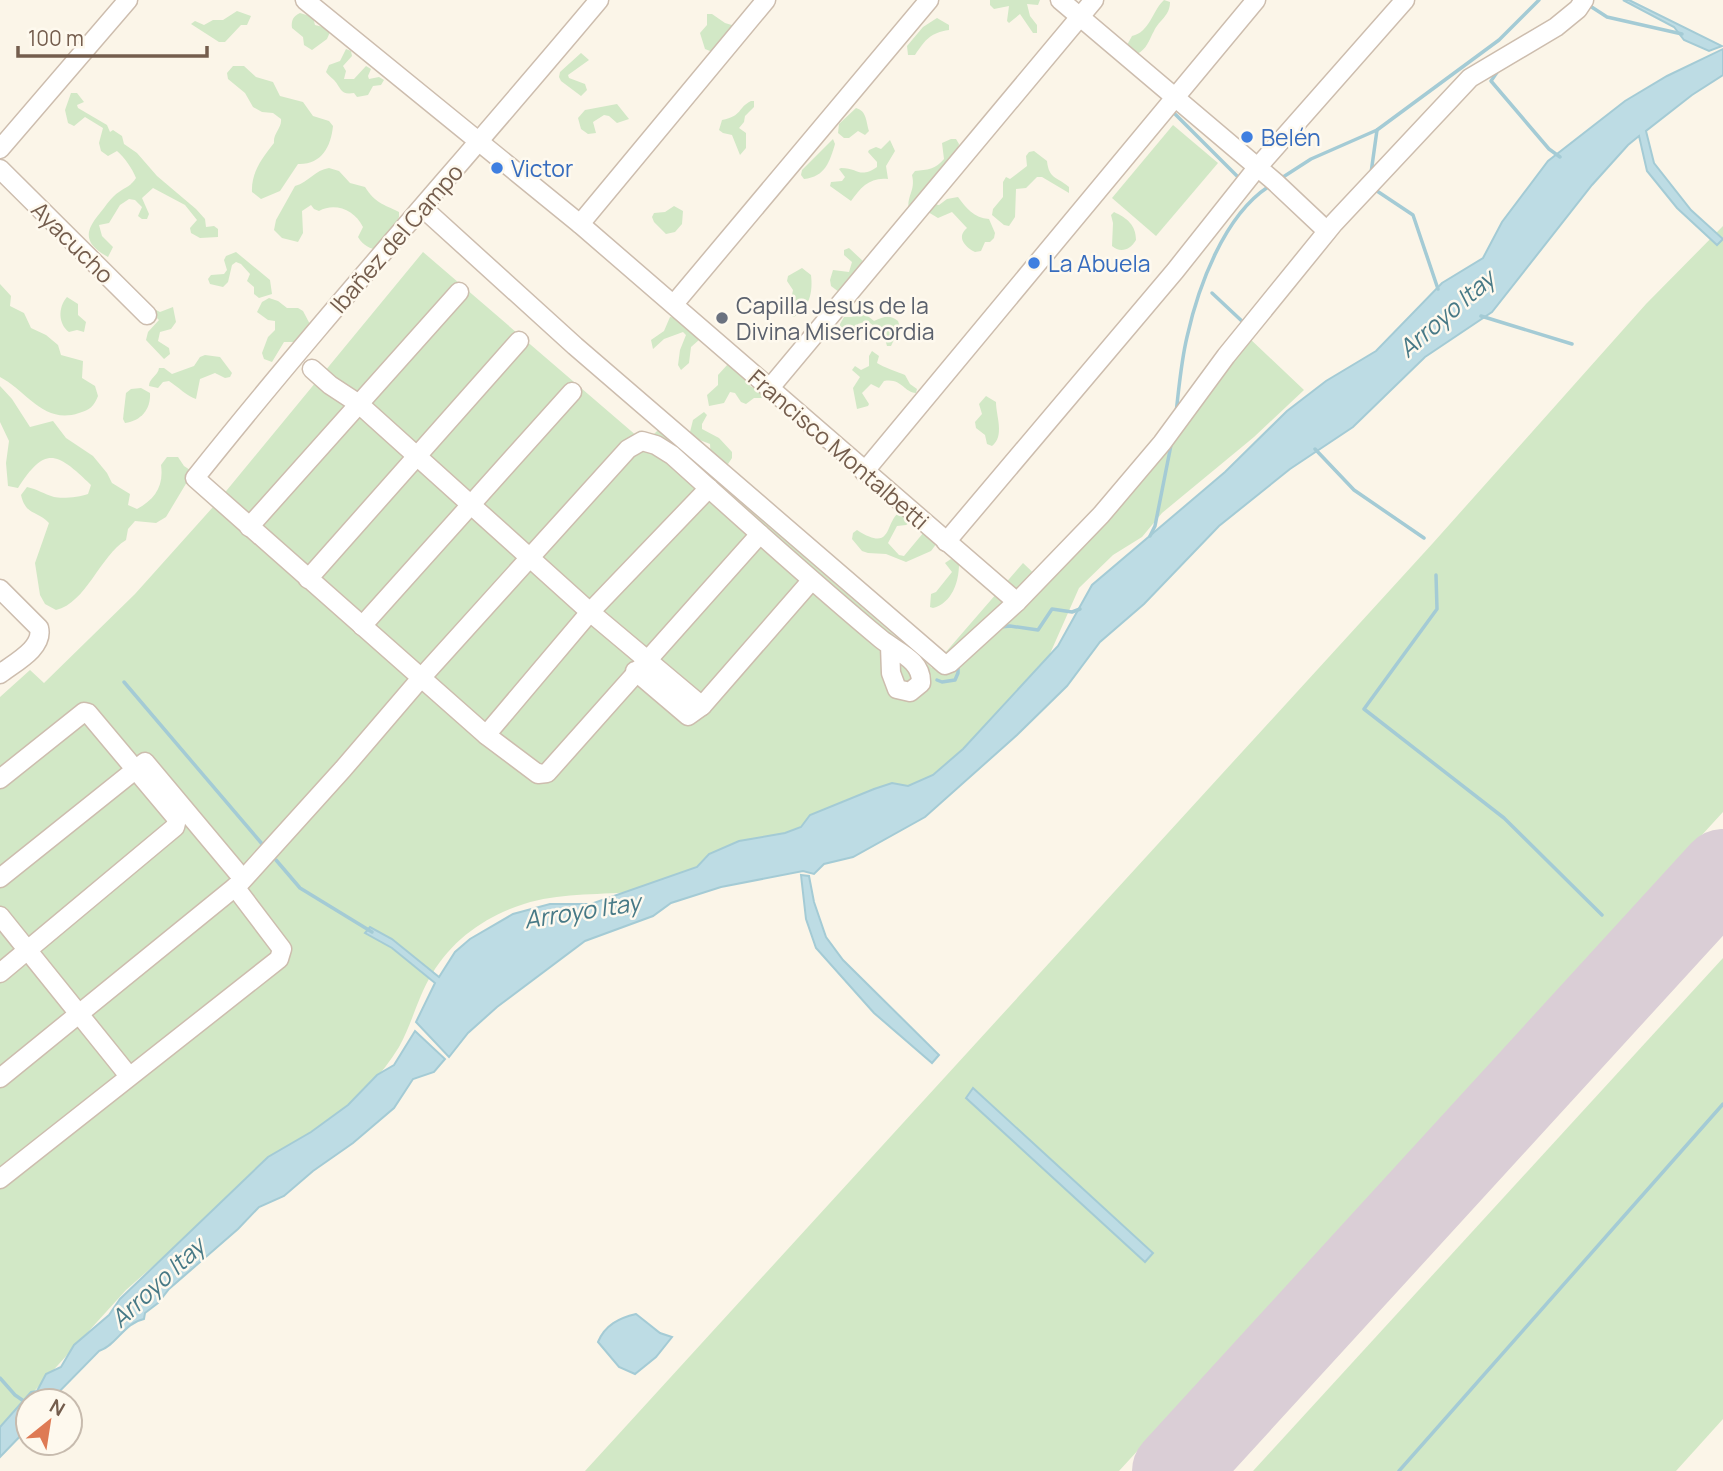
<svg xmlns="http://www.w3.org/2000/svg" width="1723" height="1471" font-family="Manrope,sans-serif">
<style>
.green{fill:#d2e8c6}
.water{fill:#bddce4;stroke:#a4cbd5;stroke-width:2}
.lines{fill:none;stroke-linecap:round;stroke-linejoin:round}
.stream{stroke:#a4cbd5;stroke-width:3.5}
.runway{stroke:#daced6;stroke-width:86}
.minor-casing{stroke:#cdbdae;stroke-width:21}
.minor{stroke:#fff;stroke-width:18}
.shop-dot{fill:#3f7fe0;stroke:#fef9ee;stroke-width:2.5}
.worship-dot{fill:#6b7280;stroke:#fef9ee;stroke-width:2.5}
.labels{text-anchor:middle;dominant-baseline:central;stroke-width:5;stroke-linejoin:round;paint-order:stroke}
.shop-label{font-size:23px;fill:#366cbe;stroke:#fef9ee;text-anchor:start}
.street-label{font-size:23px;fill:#745d4d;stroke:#fef9ee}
.worship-label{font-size:23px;fill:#5b616d;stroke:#fef9ee;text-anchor:start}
.water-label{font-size:24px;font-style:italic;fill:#477986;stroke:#fef9ee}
</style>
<rect width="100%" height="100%" fill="#fbf5e8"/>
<g class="green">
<polygon points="990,0 1040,0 1038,5 1027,4 1030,16 1037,25 1037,33 1033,33 1020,14 1009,23 1007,21 1009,6 994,9 990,5"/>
<path d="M1164,0l6,2c0,14 -11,18 -16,29 -5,9 -7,18 -17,23l-9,-4 -1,-5 5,-9c18,-4 20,-25 32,-36z"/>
<polygon points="237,11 251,16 247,25 241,25 225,42 219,42 191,24 195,21 204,25 213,20 223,20"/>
<path d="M300,13l13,4 2,8 12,3 3,4 -3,7 -15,11 -8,-5 -1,-8 -11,-9c-1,-7 1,-12 8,-15z"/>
<polygon points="707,14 712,14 725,23 735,26 715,53 705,49 700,33 707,25"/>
<path d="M937,18l12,7v5c-19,3 -23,9 -34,25h-7l-1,-9 16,-19z"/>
<path d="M346,49l5,2 1,5 -9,10 3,5 -2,8h10l12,-13 5,3 -3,7 1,3 10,-2 5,3 -3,5 -8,1 -5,9 -11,2 -3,-4c-14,2 -12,-4 -20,-13 -3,-3 -6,-5 -8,-8l3,-7 11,-4z"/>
<polygon points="581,53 589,60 568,75 569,78 585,84 587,90 581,96 561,81 559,77 560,72"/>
<path d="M233,66h11l12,11 17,5 7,14 23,6 10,14 16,5 4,5c-2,21 -12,39 -35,38l-18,27 -19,8 -9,-7c-1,-19 10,-34 22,-49 -1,-10 8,-15 7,-24l-8,-6 -11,-1 -9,-5 -8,-14 -17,-14 -1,-6z"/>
<path d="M71,93h6l7,9 -7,3 1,3 29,17 3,7 3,-2 9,6 2,8 13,9 20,23 39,33 9,10 1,8 8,-1 4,3v8l-18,1 -9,-5 -1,-5 7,-8 -12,-15 -32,-17 -11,10 7,16 -2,5h-5l-4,-3 4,-9 -7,-7 -6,-1 -9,6 -11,18 -10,2 3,11 11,11 -5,10c-23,-13 -25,-24 -8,-44 6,-7 11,-16 19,-21 7,-5 12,-6 17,-14 -4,-10 -11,-20 -19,-27l-9,5 -7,-5 -2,-8 4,-15 -18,-11 -11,9 -6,-3 -3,-13z"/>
<path d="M751,101h3v6l-9,9 -1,6 -5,6 7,5v15l-6,7 -8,-20 -9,-2 -4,-3 3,-10c21,-4 15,-12 29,-19z"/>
<polygon points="617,104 629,119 617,123 609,116 604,115 593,122 596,133 588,134 581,129 578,118 585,110"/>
<path d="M856,108c11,3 10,14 13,23l-4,4 -7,-4 -9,7h-5l-6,-5 1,-9z"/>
<polygon points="1173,125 1218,163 1156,236 1112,198"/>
<path d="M833,139l2,5c-5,17 -10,33 -31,35l-3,-4 1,-5z"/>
<path d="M951,139h5l3,5 -2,11 -48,55c-3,-14 7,-19 3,-35l3,-4c12,-1 21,-2 29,-12l-2,-16z"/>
<path d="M890,140l5,11 -9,15 2,13c-18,-2 -27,8 -37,22l-21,-15 1,-4 11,-1 3,-4 -6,-8 2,-1c18,0 18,11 36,-1v-5l-9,-10 1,-2 7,-3 5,2z"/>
<path d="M1034,151l13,10c2,18 9,15 22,26v6l-27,-16h-5l-11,11 -10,1 -1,28 -6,9 -5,-1 -12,-10 1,-6 10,-12v-15l3,-5 4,2 17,-13 -1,-10 3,-4z"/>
<path d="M329,168l10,3 11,12 15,4c10,16 18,17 34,25v5l-20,34c-9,-3 -16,-5 -21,-14l5,-10c-8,-17 -28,-25 -44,-16l-5,-2 -3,-4 -9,6 1,22 -5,9 -16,-4 -8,-8 2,-10 19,-34c14,-4 20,-16 34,-18z"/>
<path d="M958,197c8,11 16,21 31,22l6,14 -1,5 -4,4h-5l-4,9 -6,1c-10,-5 -19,-15 -8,-24l-15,-16 -14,6 -10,-6 5,-8 6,1 8,-6z"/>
<polygon points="674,206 683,211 682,224 675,232 666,234 654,222 652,217 654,213 665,212"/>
<path d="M1114,212c13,6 22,13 22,28 -5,9 -15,14 -24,6l1,-23 -2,-8z"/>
<polygon points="1723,226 1723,812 1119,1471 585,1471 1433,543 1646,304"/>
<polygon points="849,248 865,263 839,292 831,286 830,280 833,270 849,272 852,262 844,255 844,250"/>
<polygon points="236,252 270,280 272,294 259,298 254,294 254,287 247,281 250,274 241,264 236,262 232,265 228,282 223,287 210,284 208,279 211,275 224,274 227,270 224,260 226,256"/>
<path d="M423,252l222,191 13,-13 274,238 91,-105 20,19 205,-245 56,53 -50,47 -92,76 -20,24 -29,18 -34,33 -30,68 -17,25 -99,107 -302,104c-36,3 -73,1 -107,12 -38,12 -71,35 -92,70 -14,22 -20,50 -33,73 -17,28 -41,51 -64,73l-183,147 -26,23 -126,139v-732l30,-27 14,13 91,-89 78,-87z"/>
<path d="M802,268l9,7c2,17 -1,32 -17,42l-5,-2 -6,-8 1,-5 8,-7 1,-5 -6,-9 1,-5z"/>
<path d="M0,284l11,12 -1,10 14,7 7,15 15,7 12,10 3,10 22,6 -1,17 13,8 3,10c-4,10 -8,14 -19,17 -35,12 -52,-22 -79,-36z"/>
<path d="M67,297l11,7v11l8,7 -2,10 -7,-2 -8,2c-11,-8 -11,-25 -2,-35z"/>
<polygon points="269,298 278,301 287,308 298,308 303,311 312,328 302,342 284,342 272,362 264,359 262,353 268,337 275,330 275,321 268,320 257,312 262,302"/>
<polygon points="173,307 176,322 171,329 160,332 158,341 169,348 170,354 164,359 146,340 148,332 159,320 153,314 154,309 160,312"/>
<path d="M859,312l5,1 10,8c10,-4 15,-7 24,0l2,6 -9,19h-4l-4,-14 -16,-11 -9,3 -5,10 -13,-4v-6l4,-7h8z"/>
<path d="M670,317c10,0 26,13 30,22l-9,8 -2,16 -8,7 -3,-5 2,-15 6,-15 -3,-3 -19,7 -11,10 -2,-9 13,-9z"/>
<path d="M872,351l7,5 -2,7c6,4 21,9 28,12l5,9 7,5 -1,4c-13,-1 -14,-15 -32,-12l-5,7 -8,-4 -9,9 7,11 -1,2 -11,3 -4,-21 7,-11 -8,-7 3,-4 6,4 8,-4v-10z"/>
<path d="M205,355l15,2 12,16 -2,4 -5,1 -10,-5 -15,6 -4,20c-8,-2 -19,-13 -27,-18l-6,1 -5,6 -9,-2c0,-8 9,-10 10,-18h5l8,6 22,-8 6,-9z"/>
<polygon points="733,363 737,365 741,375 750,380 750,386 764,393 765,398 754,398 746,404 741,402 735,393 730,392 724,403 709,406 707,395 718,385 718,375 728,364"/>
<path d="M0,386l12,13 18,28 23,-6 13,17 27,18 14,17 5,10 18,11 -2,11 9,4c18,-10 27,-23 24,-44l6,-8h11l6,9 9,6 -27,45 -10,6 -21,-2 -7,8 -2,11c-26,16 -40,63 -70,70l-11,-6 -5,-9 -5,-32 14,-40c-12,-13 -23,-7 -28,-28l6,-8c10,2 17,7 27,10 8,2 26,0 34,-3l3,-9c-35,-34 -46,-39 -73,3l-10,-2 -2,-23 3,-22 -9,-19z"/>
<path d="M141,388l9,5c1,16 -9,28 -25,30l-2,-4 3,-26 5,-4z"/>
<path d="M986,396l10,6c0,14 9,34 -4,44l-5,-2 -2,-9 -9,-7 -1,-6 7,-8 -3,-10z"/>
<polygon points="704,412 707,415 702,424 702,429 719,438 732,452 732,458 726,467 711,459 710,444 692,437 690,432 693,420"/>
<path d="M900,512l5,2 6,8 -5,3 -9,1 -9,17 11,12 5,1 20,-24 13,11 -6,8 -25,11 -20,-8 -18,-1 -6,-2 -10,-12 1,-6 4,-3c37,24 27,-9 43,-18z"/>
<path d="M951,559l8,5c0,18 -7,39 -26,44l-3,-1 1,-13 5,-2 16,-20 -7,-9z"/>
<polygon points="1723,958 1723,1419 1676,1471 1253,1471"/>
</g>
<g class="water">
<polygon points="1623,0 1629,0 1722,46 1709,51 1684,40 1674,27"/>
<polygon points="1723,49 1723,75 1692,95 1646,131 1654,163 1691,210 1723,239 1717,245 1677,208 1647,171 1639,136 1628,145 1592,185 1492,312 1425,357 1353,427 1290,469 1219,526 1144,604 1100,642 1067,686 1017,735 925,817 853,857 824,864 814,874 803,871 721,887 671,903 653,916 585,941 497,1007 468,1033 449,1057 416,1022 435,983 392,948 365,933 370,927 392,939 439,977 455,952 470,939 513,914 550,904 591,904 697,867 709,854 739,841 785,833 801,827 810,815 874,789 892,783 908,786 933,775 963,749 1058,646 1092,585 1225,472 1287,411 1326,381 1376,351 1442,283 1483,258 1502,222 1548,161 1625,101 1667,76"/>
<polygon points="801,875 809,876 814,902 826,937 843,960 939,1055 932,1063 874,1013 816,948 806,919"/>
<path d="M415,1031l30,28 -11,13 -21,7 -19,29 -41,35 -40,28 -29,25 -25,11 -21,22 -69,60 -11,14 -13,10 -1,6c-20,4 -27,26 -45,32l-49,50h-22v27l-28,29v-30l31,-35 6,-1 9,-17 15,-7 13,-22 35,-30 11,-16 148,-142 43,-25 37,-27 29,-30 17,-10z"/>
<polygon points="973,1088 1153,1253 1145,1262 966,1098"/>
<path d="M636,1314l24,19 12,4 -16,20 -21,17 -16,-7 -21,-25c7,-17 21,-24 38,-28z"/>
</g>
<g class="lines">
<g class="stream">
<polyline points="1587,4 1607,17 1682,34"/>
<polyline points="1500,68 1491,81 1549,149 1560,157"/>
<polyline points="1171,110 1240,179"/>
<polyline points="1371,173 1377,130"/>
<polyline points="1280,179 1311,159 1377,130 1499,40 1539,0"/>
<polyline points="1374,189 1413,215 1438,289"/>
<polyline points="1212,293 1245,324"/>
<polyline points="1481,316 1572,344"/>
<path d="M1176,413c3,-25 5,-51 11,-76 11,-50 37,-121 81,-150"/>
<polyline points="1315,449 1354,490 1424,538"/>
<polyline points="1150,536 1155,526 1171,445"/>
<polyline points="1436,575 1437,609 1364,709 1504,818 1602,915"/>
<polyline points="1001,627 1010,626 1038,630 1052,609 1072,612 1080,609"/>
<polyline points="937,680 942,682 955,680 958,673 958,663"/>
<polyline points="124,682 263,845"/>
<polyline points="276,860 300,888 372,932"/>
<polyline points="0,1378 15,1395 28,1404"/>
<polyline points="1399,1471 1723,1104"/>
</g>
<polyline class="runway" points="1175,1471 1723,872"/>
<g class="minor-casing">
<g id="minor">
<polyline points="305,0 580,224 1017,602"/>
<path d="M599,0c-134,160 -274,315 -404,478l291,257 52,39 9,-1 213,-239"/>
<polyline points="1060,0 1275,182 1327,231"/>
<polyline points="0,149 128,0"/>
<polyline points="0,169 147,315"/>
<polyline points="423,208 575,346 945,665 950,663 1017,602 1101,515 1162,443 1226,356 1334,223 1470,78 1556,27 1578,9 1584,0"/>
<polyline points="580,224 766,0"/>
<polyline points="674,304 929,0"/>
<polyline points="312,369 330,385 359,404 590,612 702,706 811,581"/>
<polyline points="769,389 1094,0"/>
<polyline points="864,472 1256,0"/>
<polyline points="249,527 459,292"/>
<polyline points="946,542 1175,271 1256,169 1405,0"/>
<polyline points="308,579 519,341"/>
<path d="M0,589l39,39c5,20 -25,35 -39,46"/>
<polyline points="362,626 572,392"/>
<polyline points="635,671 688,716 702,706"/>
<polyline points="486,735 590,612 709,488"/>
<polyline points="0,779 84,712 88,713 177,819 175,827 0,973"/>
<polyline points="0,878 145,762 243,879"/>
<polyline points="0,916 129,1076"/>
<path d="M0,1078l240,-195 103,-114 78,-91 207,-229 14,-8 14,4 16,10c69,62 137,124 209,184 16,13 41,21 40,44l-11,9 -13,-3 -6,-16 -1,-27"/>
<polyline points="0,1179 279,959 282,949 235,887"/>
</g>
</g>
<use href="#minor" class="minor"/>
</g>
<g class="shop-dot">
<circle cx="1247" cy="137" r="7"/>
<circle cx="497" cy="168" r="7"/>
<circle cx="1034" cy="263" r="7"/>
</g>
<circle class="worship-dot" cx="722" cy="318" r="7"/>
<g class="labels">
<g class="shop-label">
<text x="1261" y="137">Belén</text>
<text x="511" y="168">Victor</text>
<text x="1048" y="263">La Abuela</text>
</g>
<g class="street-label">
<text transform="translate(396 238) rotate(-49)">Ibañez del Campo</text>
<text transform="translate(73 242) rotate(45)">Ayacucho</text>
<text transform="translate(839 449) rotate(41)">Francisco Montalbetti</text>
</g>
<g class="worship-label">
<text x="736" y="305">Capilla Jesus de la<tspan x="736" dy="26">Divina Misericordia</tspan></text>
</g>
<g class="water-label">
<text transform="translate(1446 313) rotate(-41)">Arroyo Itay</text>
<text transform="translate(582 910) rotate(-9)">Arroyo Itay</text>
<text transform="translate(157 1282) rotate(-43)">Arroyo Itay</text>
</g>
</g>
<g transform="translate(49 1422) rotate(30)"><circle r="33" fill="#fef9ee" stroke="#c7bbae" stroke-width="2"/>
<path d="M0-5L12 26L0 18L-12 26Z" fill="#de7a54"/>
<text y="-10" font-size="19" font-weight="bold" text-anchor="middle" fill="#745d4d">N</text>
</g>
<path d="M18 46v10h189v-10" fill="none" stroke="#745d4d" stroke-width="3.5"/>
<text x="28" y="46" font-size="21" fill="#745d4d" stroke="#fef9ee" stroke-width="5" paint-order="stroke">100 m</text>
</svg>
